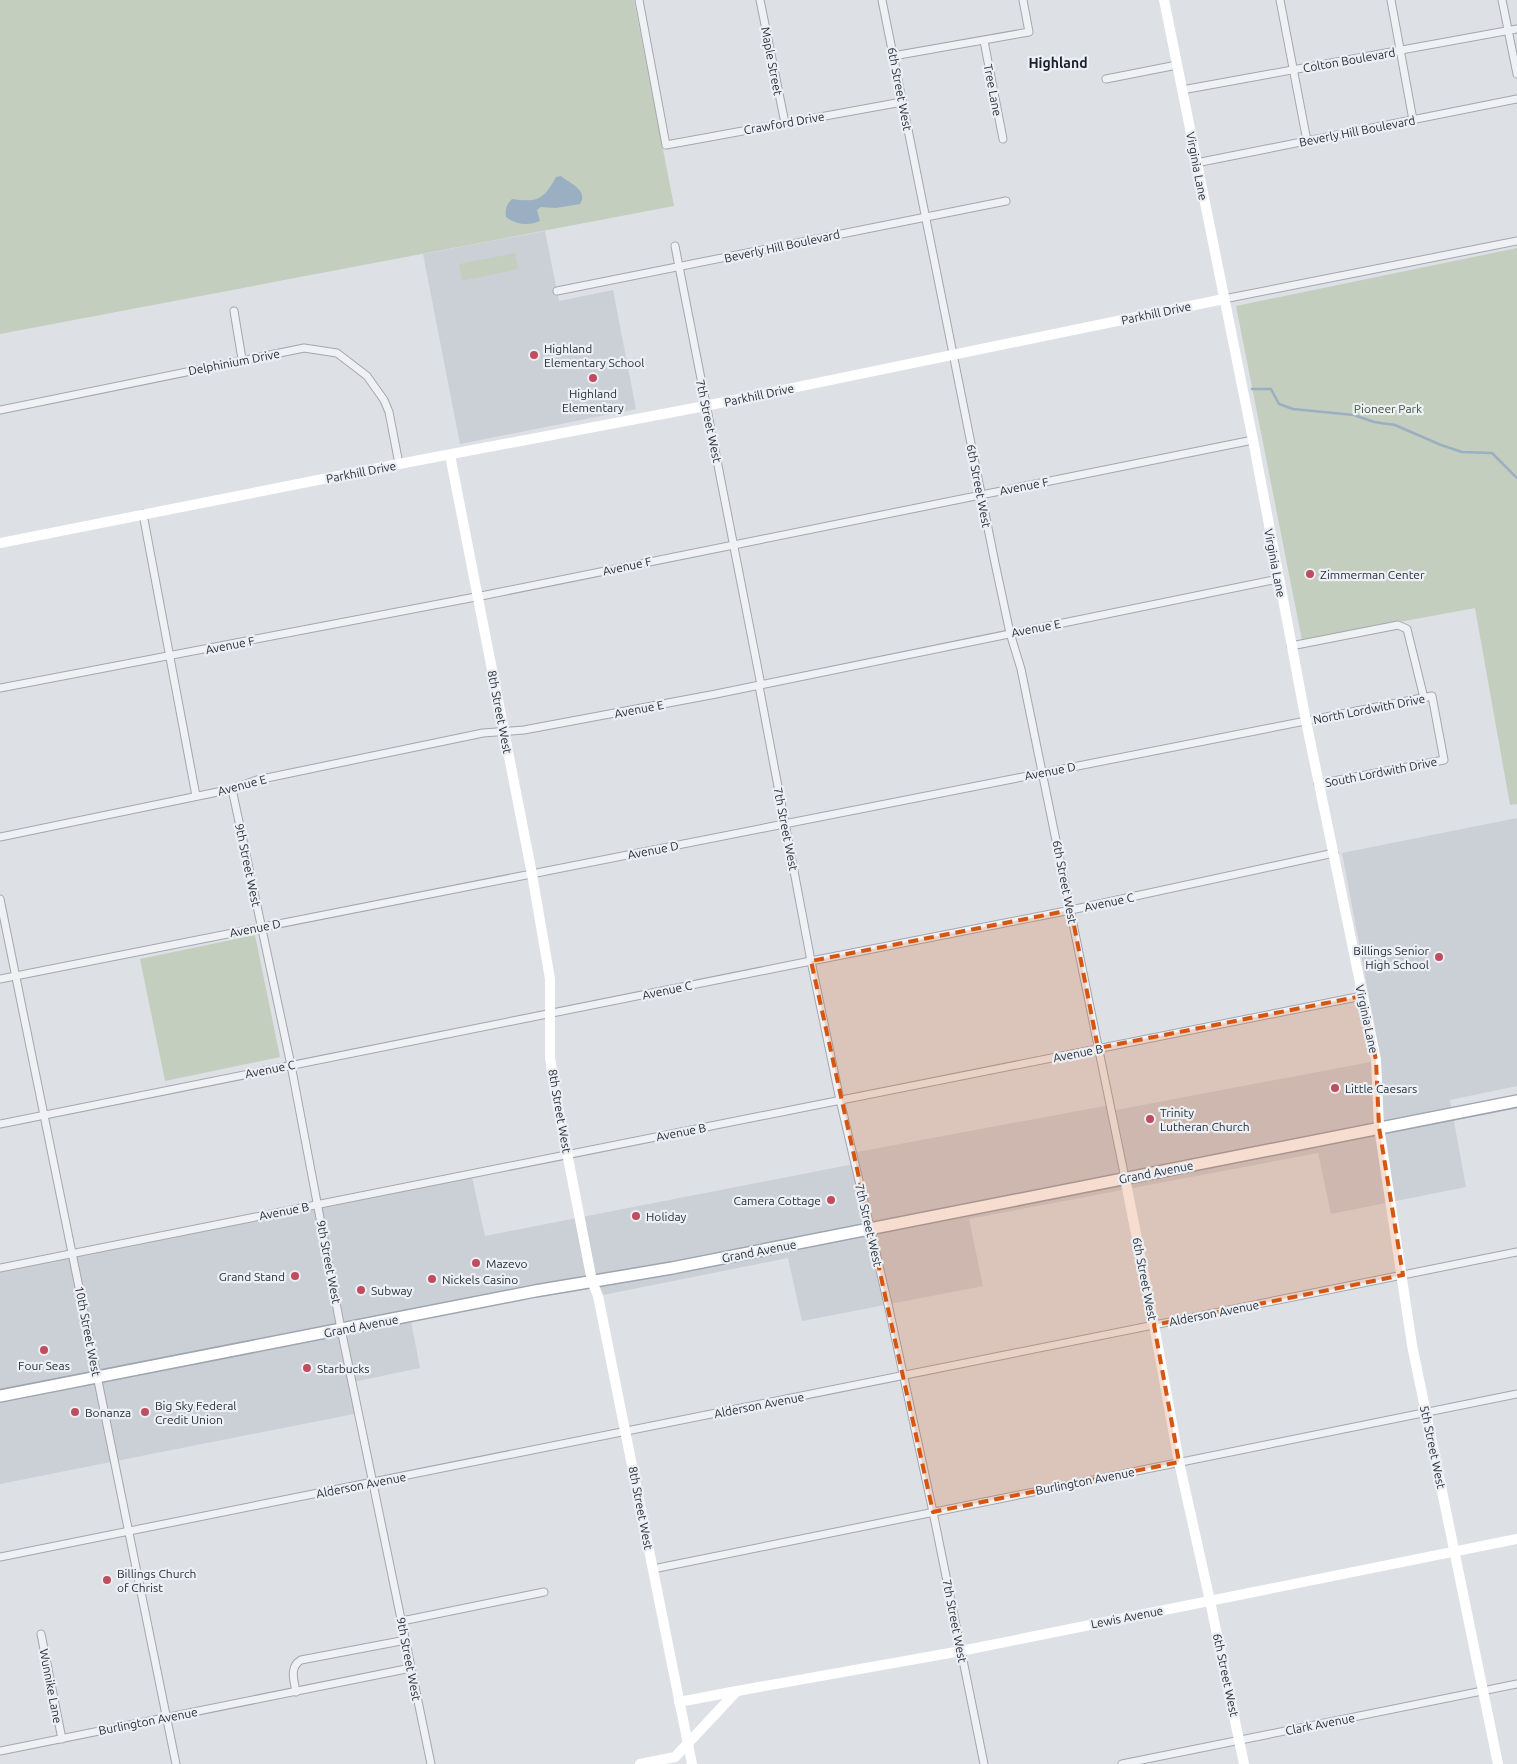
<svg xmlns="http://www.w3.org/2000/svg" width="1517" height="1764" font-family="Ubuntu,sans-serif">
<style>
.built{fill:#cbd0d6}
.green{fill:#c3cebf}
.water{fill:#9bafc2}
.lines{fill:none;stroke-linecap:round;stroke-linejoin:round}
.stream{stroke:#9bafc2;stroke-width:2.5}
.street-casing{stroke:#a3a7ae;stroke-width:9}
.primary-casing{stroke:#9ea5b0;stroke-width:14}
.street{stroke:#eff1f4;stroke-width:7}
.secondary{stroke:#fff;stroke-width:10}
.primary{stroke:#fff;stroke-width:11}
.marked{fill:#d55511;fill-opacity:0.2;stroke:#d55511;stroke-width:4;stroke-dasharray:10 6;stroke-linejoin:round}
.poi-dot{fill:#c04d5f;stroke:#eceff3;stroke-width:2}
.labels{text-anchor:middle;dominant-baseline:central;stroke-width:4.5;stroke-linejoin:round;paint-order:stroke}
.street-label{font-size:12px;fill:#282f3a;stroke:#eceff3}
.poi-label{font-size:12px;fill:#282f3a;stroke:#eceff3;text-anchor:start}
.park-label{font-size:12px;fill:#3d5537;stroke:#eceff3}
.neighbourhood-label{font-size:14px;font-weight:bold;fill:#1a202b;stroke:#eceff3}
</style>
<rect width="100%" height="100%" fill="#dde0e5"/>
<g class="built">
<polygon points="545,231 559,301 613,290 636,409 460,444 423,254"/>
<polygon points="1517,818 1517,1086 1450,1100 1466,1187 1331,1214 1318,1153 969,1219 983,1286 802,1321 788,1258 598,1296 592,1281 410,1316 420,1368 353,1382 359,1413 0,1484 0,1268 471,1173 485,1236 854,1164 852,1153 1110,1105 1111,1111 1381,1060 1342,853"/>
</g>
<g class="green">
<polygon points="0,0 634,0 674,206 0,334"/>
<polygon points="1517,248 1517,804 1510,805 1475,608 1302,640 1236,306"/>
<polygon points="515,253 518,269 462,281 459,264"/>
<polygon points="255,935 280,1057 165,1081 140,959"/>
</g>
<path class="water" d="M561,176c8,7 28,14 19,28l-24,4 -15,-1 -4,3 3,11c-12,5 -23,4 -34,-4 -1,-8 0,-12 6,-18 26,4 32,0 44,-22z"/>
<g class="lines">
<polyline class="stream" points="1252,389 1271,389 1279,404 1293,409 1354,415 1374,422 1395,425 1441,445 1462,452 1492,453 1517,478"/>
<g class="street-casing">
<g id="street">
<polyline points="639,0 666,145 902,102"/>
<polyline points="760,0 785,123"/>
<polyline points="882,0 995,563 1010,633 1021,669 1125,1178"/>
<polyline points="1280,0 1307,141"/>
<polyline points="1391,0 1413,120"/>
<polyline points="1502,0 1517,74"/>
<polyline points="984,41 1003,139"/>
<polyline points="893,56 1029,32 1023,0"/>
<polyline points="1106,79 1177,65"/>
<polyline points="1182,90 1517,29"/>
<polyline points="1196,163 1517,99"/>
<polyline points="675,246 761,685"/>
<polyline points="557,291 1006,201"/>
<polyline points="1224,299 1517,241"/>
<polyline points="234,311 242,359"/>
<polyline points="0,410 304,348 337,353 367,376 384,400 389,412 399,464"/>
<polyline points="143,514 196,796"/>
<polyline points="1291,646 1398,625 1407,629 1424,698"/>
<polyline points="759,686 811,961 840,1100 888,1304 933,1512 984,1764"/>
<polyline points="0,688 486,595 1253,440"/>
<polyline points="232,789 291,1065 341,1329 431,1764"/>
<polyline points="0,837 232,789 257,780 483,733 524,730 716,694 1278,579"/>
<polyline points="0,899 176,1764"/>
<polyline points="0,979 1432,696 1444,760 1318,784"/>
<polyline points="0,1124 811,961 1071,910 1334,853"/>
<polyline points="0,1268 1362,996"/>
<polyline points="0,1557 1517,1252"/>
<polyline points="653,1569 1517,1394"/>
<polyline points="402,1621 544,1592"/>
<polyline points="41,1634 62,1739"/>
<path d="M296,1692c-2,-12 -7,-25 5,-32l105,-20"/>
<polyline points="0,1751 411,1668"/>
<polyline points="1122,1764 1517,1684"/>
</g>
</g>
<g class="primary-casing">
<polyline id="primary" points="0,1396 535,1291 672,1268 1517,1101"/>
</g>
<use href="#street" class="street"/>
<g class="secondary">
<polyline points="1164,0 1253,440 1306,721 1376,1060 1379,1127 1412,1345 1498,1764"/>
<polyline points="450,455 532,874 550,979 550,1057 554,1086 592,1281 598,1296 692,1764"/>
<polyline points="0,543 399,464 705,406 1224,299"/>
<polyline points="1125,1178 1154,1325 1179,1462 1210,1601 1244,1764"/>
<polyline points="679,1702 737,1691"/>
<polyline points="640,1764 675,1757 737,1691 961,1651 1517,1539"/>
</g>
<use href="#primary" class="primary"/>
</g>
<path class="marked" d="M1071,910l27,138 264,-52 14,64 3,67 24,148 -249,50 25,137 -246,50 -122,-551z"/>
<g class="poi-dot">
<circle cx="534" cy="355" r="5"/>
<circle cx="593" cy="378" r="5"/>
<circle cx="1310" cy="574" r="5"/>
<circle cx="1439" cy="957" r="5"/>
<circle cx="1335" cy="1088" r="5"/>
<circle cx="1150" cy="1119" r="5"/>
<circle cx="831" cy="1200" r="5"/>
<circle cx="636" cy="1216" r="5"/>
<circle cx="476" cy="1263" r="5"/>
<circle cx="295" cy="1276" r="5"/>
<circle cx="432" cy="1279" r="5"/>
<circle cx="361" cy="1290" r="5"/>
<circle cx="44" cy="1350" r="5"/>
<circle cx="307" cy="1368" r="5"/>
<circle cx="75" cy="1412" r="5"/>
<circle cx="145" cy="1412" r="5"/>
<circle cx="107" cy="1580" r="5"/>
</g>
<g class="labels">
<g class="street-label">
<text transform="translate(1349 60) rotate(-10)">Colton Boulevard</text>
<text transform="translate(772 61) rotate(79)">Maple Street</text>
<text transform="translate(900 89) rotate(79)">6th Street West</text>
<text transform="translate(993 90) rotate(79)">Tree Lane</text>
<text transform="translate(784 123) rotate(-10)">Crawford Drive</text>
<text transform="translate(1357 131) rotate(-11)">Beverly Hill Boulevard</text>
<text transform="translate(1197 166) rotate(79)">Virginia Lane</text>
<text transform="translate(782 246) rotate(-12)">Beverly Hill Boulevard</text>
<text transform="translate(1156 313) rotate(-12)">Parkhill Drive</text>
<text transform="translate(234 362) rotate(-11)">Delphinium Drive</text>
<text transform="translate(759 395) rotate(-12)">Parkhill Drive</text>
<text transform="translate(709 421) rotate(78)">7th Street West</text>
<text transform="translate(361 472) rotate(-11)">Parkhill Drive</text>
<text transform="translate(979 486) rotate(79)">6th Street West</text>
<text transform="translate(1024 486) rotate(-11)">Avenue F</text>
<text transform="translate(1275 563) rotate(79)">Virginia Lane</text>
<text transform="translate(627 566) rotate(-12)">Avenue F</text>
<text transform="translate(1036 628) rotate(-11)">Avenue E</text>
<text transform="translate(230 645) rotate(-11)">Avenue F</text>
<text transform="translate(639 709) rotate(-11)">Avenue E</text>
<text transform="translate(1369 709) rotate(-11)">North Lordwith Drive</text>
<text transform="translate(500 712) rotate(79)">8th Street West</text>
<text transform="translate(1050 771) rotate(-11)">Avenue D</text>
<text transform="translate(1381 772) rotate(-11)">South Lordwith Drive</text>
<text transform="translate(242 785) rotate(-15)">Avenue E</text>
<text transform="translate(786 829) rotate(79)">7th Street West</text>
<text transform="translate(653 850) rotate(-11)">Avenue D</text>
<text transform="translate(248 865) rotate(78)">9th Street West</text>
<text transform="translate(1065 882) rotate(79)">6th Street West</text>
<text transform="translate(1109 902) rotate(-12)">Avenue C</text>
<text transform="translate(255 928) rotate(-11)">Avenue D</text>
<text transform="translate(667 990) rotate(-12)">Avenue C</text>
<text transform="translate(1367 1019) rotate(78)">Virginia Lane</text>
<text transform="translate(1078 1053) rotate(-11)">Avenue B</text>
<text transform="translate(270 1069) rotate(-11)">Avenue C</text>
<text transform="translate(560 1111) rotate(80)">8th Street West</text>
<text transform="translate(681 1132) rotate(-11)">Avenue B</text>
<text transform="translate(1156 1172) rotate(-11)">Grand Avenue</text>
<text transform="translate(284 1211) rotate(-11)">Avenue B</text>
<text transform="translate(869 1225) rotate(77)">7th Street West</text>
<text transform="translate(759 1251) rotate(-11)">Grand Avenue</text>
<text transform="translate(329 1262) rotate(79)">9th Street West</text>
<text transform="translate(1145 1279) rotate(79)">6th Street West</text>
<text transform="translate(1214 1313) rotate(-11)">Alderson Avenue</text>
<text transform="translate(361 1326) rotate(-11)">Grand Avenue</text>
<text transform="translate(88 1331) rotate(79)">10th Street West</text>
<text transform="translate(759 1405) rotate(-11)">Alderson Avenue</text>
<text transform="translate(1433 1447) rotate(78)">5th Street West</text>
<text transform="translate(1085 1481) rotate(-11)">Burlington Avenue</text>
<text transform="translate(361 1485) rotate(-11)">Alderson Avenue</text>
<text transform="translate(641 1508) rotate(79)">8th Street West</text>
<text transform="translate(1127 1617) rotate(-11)">Lewis Avenue</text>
<text transform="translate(955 1621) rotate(79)">7th Street West</text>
<text transform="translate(409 1659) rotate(79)">9th Street West</text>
<text transform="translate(1226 1675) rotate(78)">6th Street West</text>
<text transform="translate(51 1686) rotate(79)">Wunnike Lane</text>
<text transform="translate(148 1721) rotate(-11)">Burlington Avenue</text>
<text transform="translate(1320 1724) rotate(-11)">Clark Avenue</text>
</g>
<g class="poi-label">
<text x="544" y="348">Highland<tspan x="544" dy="14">Elementary School</tspan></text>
<text x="593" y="393" text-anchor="middle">Highland<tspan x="593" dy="14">Elementary</tspan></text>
<text x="1320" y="574">Zimmerman Center</text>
<text x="1429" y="950" text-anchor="end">Billings Senior<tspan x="1429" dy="14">High School</tspan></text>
<text x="1345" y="1088">Little Caesars</text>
<text x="1160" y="1112">Trinity<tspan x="1160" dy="14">Lutheran Church</tspan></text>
<text x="821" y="1200" text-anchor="end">Camera Cottage</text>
<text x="646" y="1216">Holiday</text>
<text x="486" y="1263">Mazevo</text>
<text x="285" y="1276" text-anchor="end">Grand Stand</text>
<text x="442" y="1279">Nickels Casino</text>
<text x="371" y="1290">Subway</text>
<text x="44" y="1365" text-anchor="middle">Four Seas</text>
<text x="317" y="1368">Starbucks</text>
<text x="155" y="1405">Big Sky Federal<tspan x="155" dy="14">Credit Union</tspan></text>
<text x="85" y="1412">Bonanza</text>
<text x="117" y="1573">Billings Church<tspan x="117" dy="14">of Christ</tspan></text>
</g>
<g class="park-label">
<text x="1388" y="408">Pioneer Park</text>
</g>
<g class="neighbourhood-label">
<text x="1058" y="63">Highland</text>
</g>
</g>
</svg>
